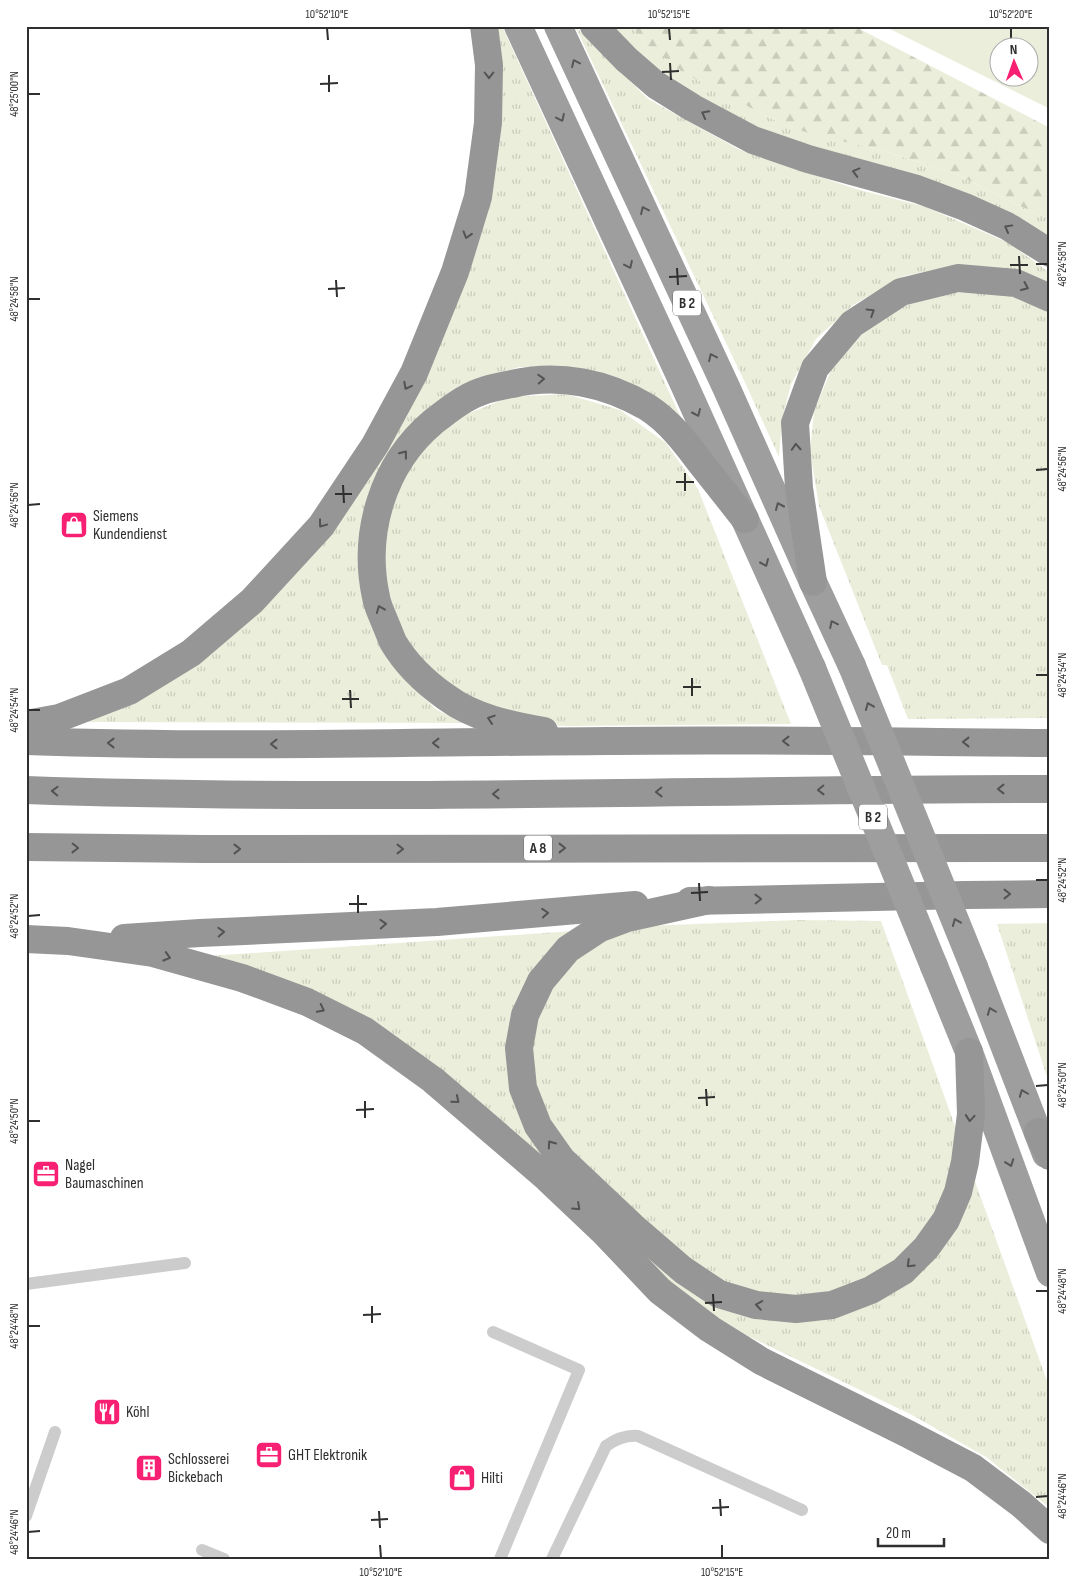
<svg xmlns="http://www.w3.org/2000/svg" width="1076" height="1585" font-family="'Sofia Sans Condensed',sans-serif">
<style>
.grass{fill:url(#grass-tufts)}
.forest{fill:url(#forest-firs)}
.pitch{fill:#ebeedb;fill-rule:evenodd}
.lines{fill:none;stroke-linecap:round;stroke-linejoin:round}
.service{stroke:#ccc;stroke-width:12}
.trunk{stroke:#9e9e9e;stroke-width:28}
.motorway{stroke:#969696;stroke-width:28}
.trunk-bridge{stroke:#9e9e9e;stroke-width:28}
.oneway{stroke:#565656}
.oneway2{stroke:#535353}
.ticks{fill:none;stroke:#2f2f2f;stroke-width:2}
.labels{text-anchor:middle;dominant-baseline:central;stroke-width:5;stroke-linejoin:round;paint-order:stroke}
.shield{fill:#fff;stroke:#6d6d6d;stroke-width:1}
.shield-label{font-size:15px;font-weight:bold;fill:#2f2f2f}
.poi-label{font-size:16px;fill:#2f2f2f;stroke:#fff;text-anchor:start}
.neatline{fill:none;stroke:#2f2f2f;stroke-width:2}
.ticks-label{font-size:12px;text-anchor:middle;fill:#2f2f2f}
</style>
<defs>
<pattern id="grass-tufts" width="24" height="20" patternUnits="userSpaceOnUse" patternTransform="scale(1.25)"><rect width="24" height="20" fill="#ebeedb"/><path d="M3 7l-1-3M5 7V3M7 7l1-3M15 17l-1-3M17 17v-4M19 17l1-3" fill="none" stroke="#caccbc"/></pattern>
<pattern id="forest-firs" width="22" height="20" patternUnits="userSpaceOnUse" patternTransform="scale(1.25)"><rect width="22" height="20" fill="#ebeedb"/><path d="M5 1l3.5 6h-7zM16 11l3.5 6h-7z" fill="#caccbc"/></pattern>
</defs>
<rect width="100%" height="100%" fill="#fff"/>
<g class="grass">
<polygon points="493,26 502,26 687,431 639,390 581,368 519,367 459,386 410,425 377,478 388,653 409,684 437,710 462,723 85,722 300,564 476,241"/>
<polygon points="575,26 648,99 740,150 856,189 926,207 1009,243 1050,273 1050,284 1028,276 995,267 960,265 904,276 853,305 816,339 791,384 782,420 779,457 747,387"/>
<polygon points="612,26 630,26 649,46 729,96 780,123 810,133 884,151 956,174 1020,206 1050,219 1050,238 801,143 731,120 654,71"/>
<polygon points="980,290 1026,299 1050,314 1050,718 908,719 887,665 882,665 819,506 810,451 814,411 832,368 870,325 922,297"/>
<polygon points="566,394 620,410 666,443 698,489 791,724 567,726 510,724 416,665 388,616 378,560 388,505 415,456 457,418 510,397"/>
<polygon points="797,920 881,921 1050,1389 1050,1508 986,1457 912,1415 723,1324 670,1286 462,1089 209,956 646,926"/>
<polygon points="1050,923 1050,1086 997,924"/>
</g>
<polygon class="forest" points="630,26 854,26 1050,128 1050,219 1020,206 956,174 884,151 811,134 780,123 686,74 649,46"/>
<path class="pitch" d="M884,26h166v83zM998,48h30v30h-30z"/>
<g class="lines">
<g class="service">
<polyline points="26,1284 185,1263"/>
<polyline points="493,1332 579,1370 500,1559"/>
<polyline points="26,1516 55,1432"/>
<polyline points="202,1550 224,1559"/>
<path d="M552,1559l54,-113c10,-7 20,-11 32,-10l164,74"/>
</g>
<g class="trunk">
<polyline points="518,26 683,382 812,668"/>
<polyline points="558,26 726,387 813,582 852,666"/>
<polyline points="934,966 969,1052 1050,1273"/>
<polyline points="974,967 1046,1154"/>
</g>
<g class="motorway">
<polyline points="594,26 626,59 656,85 693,108 753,140 808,159 917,189 965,207 1007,226 1050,253"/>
<polyline points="813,582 799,488 795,423 815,368 852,324 901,292 958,278 1016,283 1050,298"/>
<polyline points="26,724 59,718 129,691 191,653 252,601 321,526 375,445 414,373 455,272 478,197 488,123 489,65 484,26"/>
<path d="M544,731c-34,-6 -70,-13 -98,-34 -20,-14 -40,-33 -53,-55 -3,-7 -6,-15 -9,-22 -3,-8 -7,-15 -8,-23 -14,-64 7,-133 57,-175 14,-11 30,-24 47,-30 10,-4 21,-6 32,-8 47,-11 94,-1 135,23 22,14 38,35 53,55 15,19 30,38 45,57"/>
<path d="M26,741c194,7 388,1 581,0 148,-2 295,1 443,2"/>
<path d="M26,790c341,12 683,-1 1024,-1"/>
<polyline points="26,847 203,849 1050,848"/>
<polyline points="709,900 627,918 600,928 568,949 541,981 525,1015 519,1048 523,1088 538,1126 562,1160 632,1226 683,1270 719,1294 756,1305 796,1309 832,1305 871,1290 903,1271 926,1248 946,1220 958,1192 965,1162 971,1114 969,1052"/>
<polyline points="690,901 965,895 1050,894"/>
<polyline points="124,938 200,933 437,922 635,905"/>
<polyline points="26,939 68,941 153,953 242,978 307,1002 365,1031 433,1080 489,1128 547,1178 604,1232 660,1291 710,1329 761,1361 908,1434 973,1468 1021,1504 1050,1530"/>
<polyline points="1038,1132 1050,1156"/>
</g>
<g class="trunk-bridge">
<polyline points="852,666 974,967"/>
<polyline points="812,668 934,966"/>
</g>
</g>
<defs><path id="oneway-chevron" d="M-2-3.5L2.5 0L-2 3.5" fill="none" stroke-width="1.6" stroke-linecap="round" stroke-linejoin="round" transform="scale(1.25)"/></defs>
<g class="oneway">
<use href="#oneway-chevron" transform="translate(575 63) rotate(-115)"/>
<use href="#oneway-chevron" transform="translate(561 118) rotate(65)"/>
<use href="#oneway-chevron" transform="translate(644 210) rotate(-115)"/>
<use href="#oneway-chevron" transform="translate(629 265) rotate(65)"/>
<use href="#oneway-chevron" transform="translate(712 357) rotate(-115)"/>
<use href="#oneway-chevron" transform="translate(697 413) rotate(66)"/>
<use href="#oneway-chevron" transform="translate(779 506) rotate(-114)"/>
<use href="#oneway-chevron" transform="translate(765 563) rotate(66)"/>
<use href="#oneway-chevron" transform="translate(833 624) rotate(-116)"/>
<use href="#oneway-chevron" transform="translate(869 706) rotate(-112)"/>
<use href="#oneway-chevron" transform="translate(956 922) rotate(-112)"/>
<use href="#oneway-chevron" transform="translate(991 1011) rotate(-111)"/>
<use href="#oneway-chevron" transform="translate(1023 1093) rotate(-111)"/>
<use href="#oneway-chevron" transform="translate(1010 1163) rotate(70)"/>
</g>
<g class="oneway2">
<use href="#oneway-chevron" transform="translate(489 75) rotate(90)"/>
<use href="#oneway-chevron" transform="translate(705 114) rotate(-152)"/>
<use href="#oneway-chevron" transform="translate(856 172) rotate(-165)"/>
<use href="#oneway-chevron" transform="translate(1008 228) rotate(-151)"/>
<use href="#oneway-chevron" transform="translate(467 235) rotate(107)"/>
<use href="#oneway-chevron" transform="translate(1025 287) rotate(24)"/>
<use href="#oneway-chevron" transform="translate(871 312) rotate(-32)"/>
<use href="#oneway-chevron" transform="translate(541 379) rotate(-3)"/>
<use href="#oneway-chevron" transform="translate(407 386) rotate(118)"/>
<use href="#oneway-chevron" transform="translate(796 447) rotate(-93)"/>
<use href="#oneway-chevron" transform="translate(404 454) rotate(-52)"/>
<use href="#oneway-chevron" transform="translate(322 524) rotate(127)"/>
<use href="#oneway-chevron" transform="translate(380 609) rotate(-112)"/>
<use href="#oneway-chevron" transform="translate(491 719) rotate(-162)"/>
<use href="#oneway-chevron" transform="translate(786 741) rotate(-180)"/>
<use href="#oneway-chevron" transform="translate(966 742) rotate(-180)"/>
<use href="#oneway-chevron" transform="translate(111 743) rotate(-180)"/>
<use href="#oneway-chevron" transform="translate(436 743) rotate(180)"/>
<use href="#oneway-chevron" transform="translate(274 744) rotate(-180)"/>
<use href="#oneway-chevron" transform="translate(1001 789) rotate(180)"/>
<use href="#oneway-chevron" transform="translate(821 790) rotate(179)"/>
<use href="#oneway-chevron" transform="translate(55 791) rotate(-178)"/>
<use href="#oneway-chevron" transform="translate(659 792) rotate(179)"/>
<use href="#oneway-chevron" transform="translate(496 794) rotate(179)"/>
<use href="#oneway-chevron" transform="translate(75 848) rotate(1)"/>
<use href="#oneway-chevron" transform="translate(562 848)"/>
<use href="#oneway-chevron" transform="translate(237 849)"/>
<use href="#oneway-chevron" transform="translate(400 849)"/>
<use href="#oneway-chevron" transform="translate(1007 894)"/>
<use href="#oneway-chevron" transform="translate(758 899) rotate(-1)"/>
<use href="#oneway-chevron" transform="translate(545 913) rotate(-5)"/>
<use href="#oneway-chevron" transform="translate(383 924) rotate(-3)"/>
<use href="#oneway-chevron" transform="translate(221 932) rotate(-3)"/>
<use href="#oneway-chevron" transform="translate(167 957) rotate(16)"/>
<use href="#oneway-chevron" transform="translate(321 1009) rotate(27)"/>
<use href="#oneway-chevron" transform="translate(456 1100) rotate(40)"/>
<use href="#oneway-chevron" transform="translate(970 1118) rotate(95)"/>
<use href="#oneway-chevron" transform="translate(551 1144) rotate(-125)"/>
<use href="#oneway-chevron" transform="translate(577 1207) rotate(43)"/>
<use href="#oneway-chevron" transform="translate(910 1264) rotate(136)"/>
<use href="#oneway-chevron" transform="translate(759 1305) rotate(-171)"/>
</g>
<path class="ticks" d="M327,28l1,12M669,28l1,12M1011,28v12M670,63l1,17M662,72l17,-1M329,75v17M320,84l18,-1M28,94h12M1019,256l1,18M1036,264h12M1010,265h18M677,268l1,17M669,277l18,-1M336,280l1,17M328,289l17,-1M28,299h12M1036,470l12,-1M685,473v18M676,482h18M343,485l1,18M335,494h17M28,505l12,-1M1036,675h12M692,678v18M683,687h18M350,690l1,18M342,699h17M28,710h12M1036,880h12M699,883l1,18M691,893l17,-1M358,895v18M349,904h18M28,916l12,-1M1036,1086l12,-1M706,1089l1,17M698,1098l17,-1M365,1101v17M356,1110l18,-1M28,1121h12M1036,1291h12M713,1294l1,17M705,1303l17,-1M372,1306v17M363,1315l18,-1M28,1326h12M1036,1497l12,-1M720,1499l1,17M712,1508l17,-1M379,1511l1,17M371,1520l17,-1M28,1532l12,-1M380,1545l1,13M722,1545v13"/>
<defs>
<g id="shop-square" transform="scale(1.4375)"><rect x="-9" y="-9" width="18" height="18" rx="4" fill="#f72072" stroke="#fff"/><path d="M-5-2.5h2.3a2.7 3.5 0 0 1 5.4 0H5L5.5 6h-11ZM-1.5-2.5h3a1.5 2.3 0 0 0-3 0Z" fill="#fff"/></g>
<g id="office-square" transform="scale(1.4375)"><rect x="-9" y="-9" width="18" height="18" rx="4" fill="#f72072" stroke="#fff"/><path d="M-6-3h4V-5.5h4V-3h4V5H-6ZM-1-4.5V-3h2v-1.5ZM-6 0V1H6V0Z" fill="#fff"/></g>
<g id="restaurant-square" transform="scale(1.4375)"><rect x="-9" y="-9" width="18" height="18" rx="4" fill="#f72072" stroke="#fff"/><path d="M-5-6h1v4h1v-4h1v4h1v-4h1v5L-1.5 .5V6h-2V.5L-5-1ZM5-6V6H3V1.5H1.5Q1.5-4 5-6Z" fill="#fff"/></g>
<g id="building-square" transform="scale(1.4375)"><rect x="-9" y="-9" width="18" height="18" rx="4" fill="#f72072" stroke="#fff"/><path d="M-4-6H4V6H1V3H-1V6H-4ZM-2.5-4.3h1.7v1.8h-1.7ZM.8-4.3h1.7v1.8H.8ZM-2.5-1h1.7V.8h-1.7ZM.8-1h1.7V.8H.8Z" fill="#fff"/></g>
</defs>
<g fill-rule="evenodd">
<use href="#shop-square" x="74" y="525"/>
<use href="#office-square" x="46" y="1174"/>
<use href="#restaurant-square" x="107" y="1412"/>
<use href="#office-square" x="269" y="1455"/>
<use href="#building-square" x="149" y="1468"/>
<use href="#shop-square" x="462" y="1478"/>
</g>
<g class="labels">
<g class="shield">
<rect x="673" y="290.5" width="28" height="25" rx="4"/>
<rect x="859" y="804.5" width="28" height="25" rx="4"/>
<rect x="524" y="835.5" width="28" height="25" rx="4"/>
</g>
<g class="shield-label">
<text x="687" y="303">B 2</text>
<text x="873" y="817">B 2</text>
<text x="538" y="848">A 8</text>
</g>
<g class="poi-label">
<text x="93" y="516">Siemens<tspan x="93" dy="18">Kundendienst</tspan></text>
<text x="65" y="1165">Nagel<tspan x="65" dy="18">Baumaschinen</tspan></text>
<text x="126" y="1412">Köhl</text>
<text x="288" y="1455">GHT Elektronik</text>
<text x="168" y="1459">Schlosserei<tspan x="168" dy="18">Bickebach</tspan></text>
<text x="481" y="1478">Hilti</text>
</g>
</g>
<rect width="1076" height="1585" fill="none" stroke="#ffffff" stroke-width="55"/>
<g transform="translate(1014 62) rotate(358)"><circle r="24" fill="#ffffff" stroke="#acacac"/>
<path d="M0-4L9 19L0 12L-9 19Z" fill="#f72072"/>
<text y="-8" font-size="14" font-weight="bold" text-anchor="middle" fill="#2f2f2f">N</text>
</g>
<path d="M878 1538v8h66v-8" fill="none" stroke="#2f2f2f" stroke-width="2.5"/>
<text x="886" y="1538" font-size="15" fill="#2f2f2f" stroke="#ffffff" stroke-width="4" paint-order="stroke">20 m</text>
<rect x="28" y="28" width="1020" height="1530" class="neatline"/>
<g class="ticks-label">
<text x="327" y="18">10°52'10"E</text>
<text x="669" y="18">10°52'15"E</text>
<text x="1011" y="18">10°52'20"E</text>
<text transform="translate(14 94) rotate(-90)" y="4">48°25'00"N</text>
<text transform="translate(1062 264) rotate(-90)" y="4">48°24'58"N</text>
<text transform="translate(14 299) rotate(-90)" y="4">48°24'58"N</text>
<text transform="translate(1062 469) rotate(-90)" y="4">48°24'56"N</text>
<text transform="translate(14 505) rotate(-90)" y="4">48°24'56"N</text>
<text transform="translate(1062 675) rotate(-90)" y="4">48°24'54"N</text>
<text transform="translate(14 710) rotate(-90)" y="4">48°24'54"N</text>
<text transform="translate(1062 880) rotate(-90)" y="4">48°24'52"N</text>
<text transform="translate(14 916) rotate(-90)" y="4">48°24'52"N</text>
<text transform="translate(1062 1085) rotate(-90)" y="4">48°24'50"N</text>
<text transform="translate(14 1121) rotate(-90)" y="4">48°24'50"N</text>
<text transform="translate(1062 1291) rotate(-90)" y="4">48°24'48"N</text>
<text transform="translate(14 1326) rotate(-90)" y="4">48°24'48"N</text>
<text transform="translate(1062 1496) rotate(-90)" y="4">48°24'46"N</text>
<text transform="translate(14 1532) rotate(-90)" y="4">48°24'46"N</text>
<text x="381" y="1576">10°52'10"E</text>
<text x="722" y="1576">10°52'15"E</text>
</g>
</svg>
